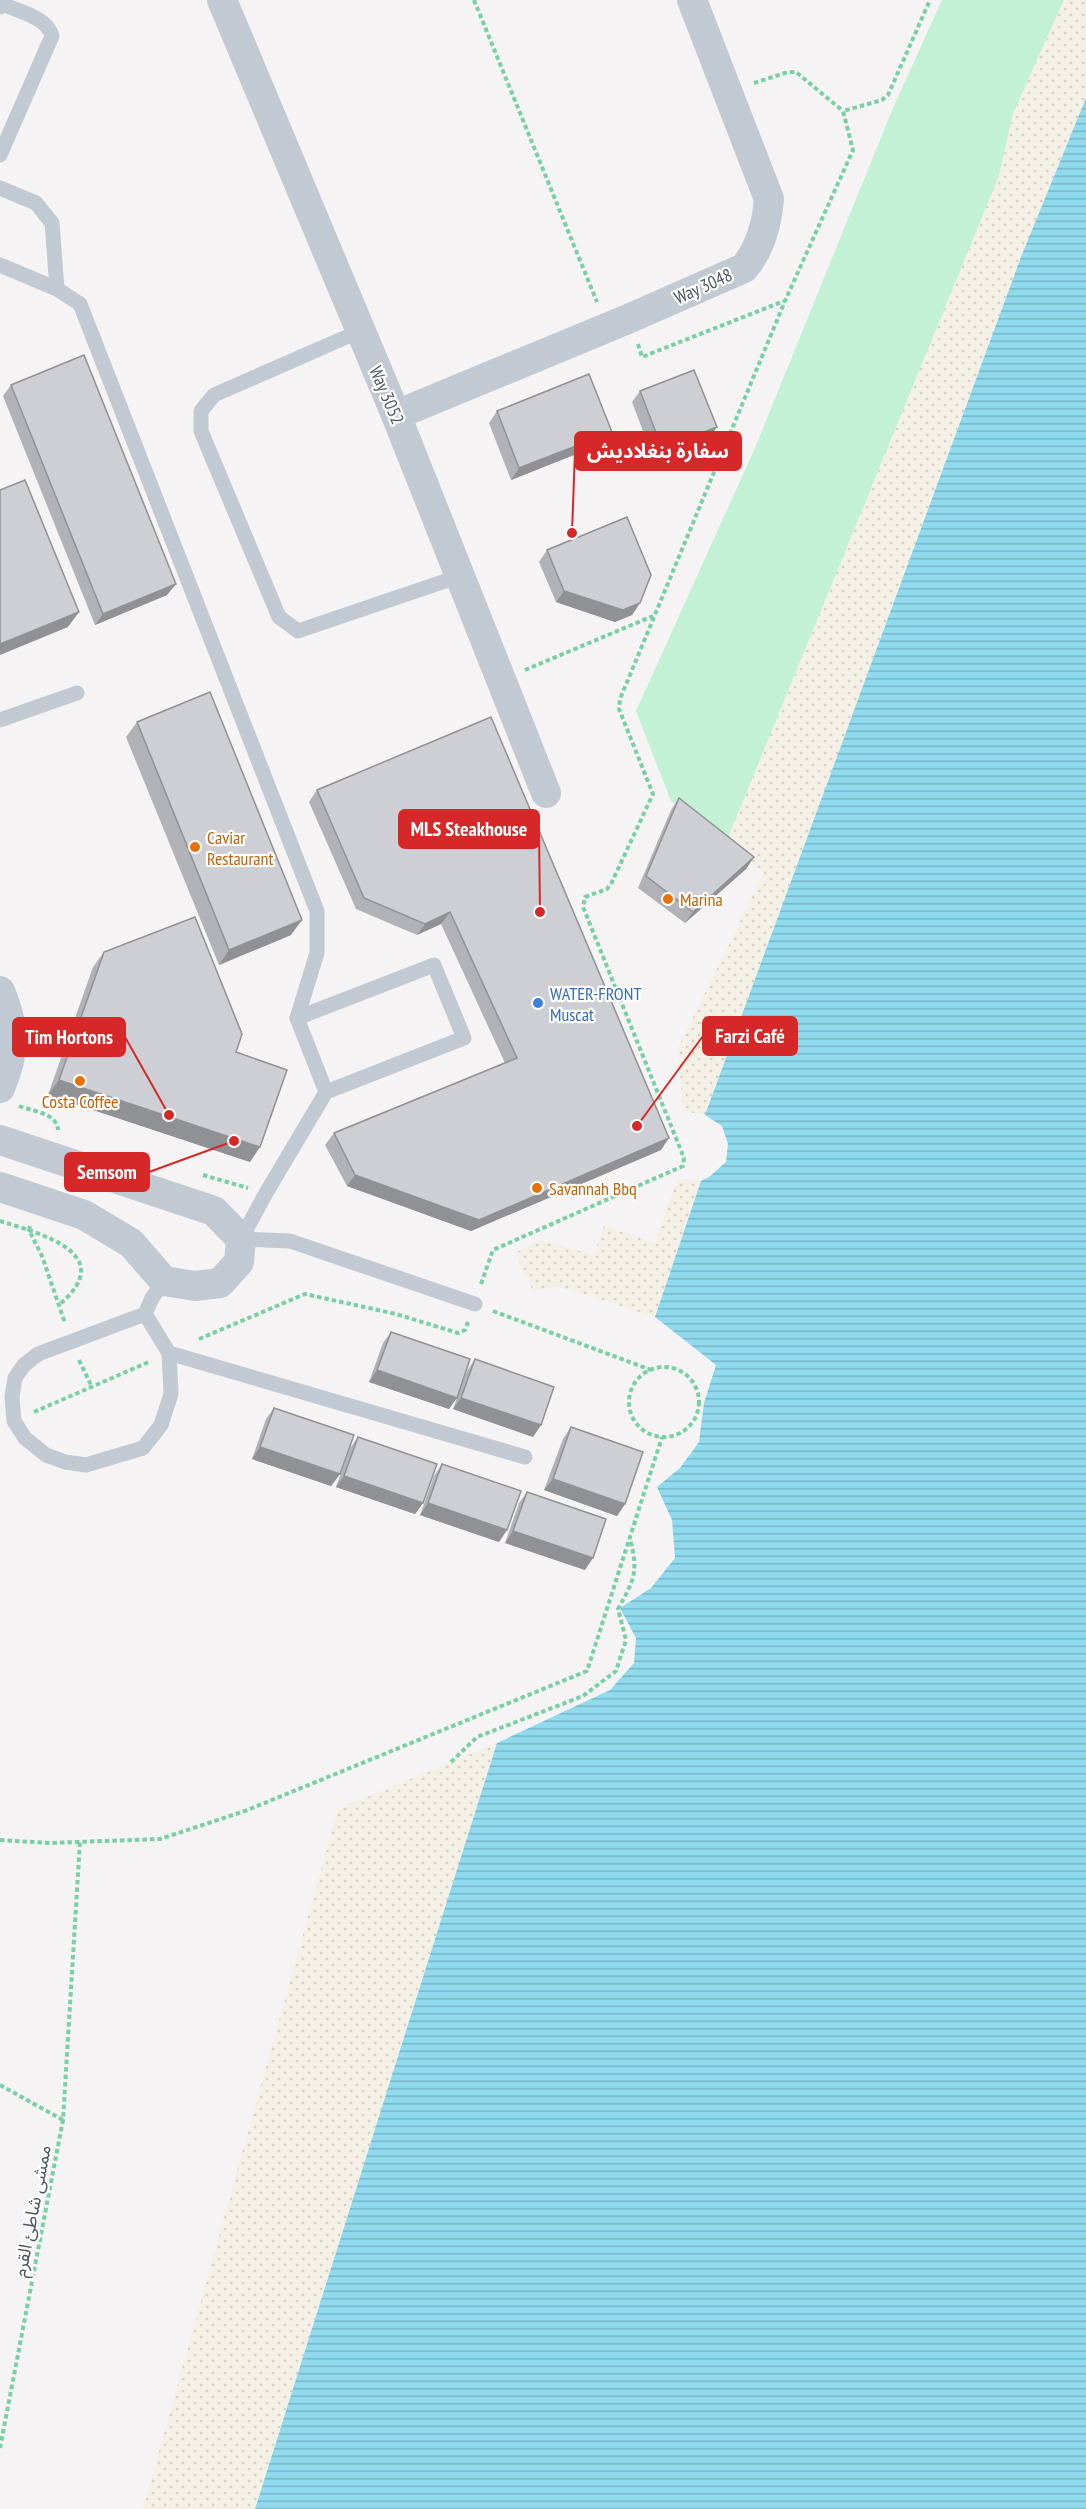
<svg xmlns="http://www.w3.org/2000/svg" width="1086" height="2509" font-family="'PT Sans Narrow','Noto Sans Arabic',sans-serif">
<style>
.green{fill:#c3f1d5}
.sand{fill:url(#sand-dots)}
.water{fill:url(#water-rules)}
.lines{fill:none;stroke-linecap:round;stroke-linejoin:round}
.path{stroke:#7ad0a6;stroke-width:4;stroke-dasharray:4.5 3;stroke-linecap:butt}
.service{stroke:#c1cad2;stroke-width:15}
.minor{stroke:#c1cad2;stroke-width:30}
.wall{fill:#b0b2b7}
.shaded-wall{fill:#909195}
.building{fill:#cdcfd5;stroke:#909195;stroke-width:1.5}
.food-dot{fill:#e8710a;stroke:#fff;stroke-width:2}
.shop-dot{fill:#3f7fe0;stroke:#fff;stroke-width:2}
.labels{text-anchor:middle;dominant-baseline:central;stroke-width:4.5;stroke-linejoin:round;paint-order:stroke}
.street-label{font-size:18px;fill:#4a5661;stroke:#fff}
.food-label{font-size:18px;fill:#c56008;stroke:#fff;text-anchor:start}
.shop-label{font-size:18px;fill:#366cbe;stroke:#fff;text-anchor:start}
.leader{fill:none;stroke:#d62828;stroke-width:2}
.callout-dot{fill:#d62828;stroke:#fff;stroke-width:2}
.callout{fill:#d62828;stroke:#d62828;stroke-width:2}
.callout-label{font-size:20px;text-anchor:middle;font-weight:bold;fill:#fff}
</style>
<defs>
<pattern id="sand-dots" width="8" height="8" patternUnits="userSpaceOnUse" patternTransform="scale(1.5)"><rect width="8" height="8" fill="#f5f0e5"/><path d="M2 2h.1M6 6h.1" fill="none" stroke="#d4d0c7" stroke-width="1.8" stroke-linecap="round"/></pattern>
<pattern id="water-rules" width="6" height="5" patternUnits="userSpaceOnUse" patternTransform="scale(1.5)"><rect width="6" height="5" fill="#90daee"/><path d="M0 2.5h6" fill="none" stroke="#78b4c4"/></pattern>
</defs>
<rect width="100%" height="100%" fill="#f5f3f3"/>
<polygon class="green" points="942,0 1064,0 1013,114 999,176 726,843 671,801 636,711 755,448 893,108"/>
<g class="sand">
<polygon points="1064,0 1086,0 1086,98 1021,257 705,1115 683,1111 678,1048 764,873 726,843 999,176 1013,114"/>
<polygon points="677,1179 701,1181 655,1317 557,1286 533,1291 515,1253 540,1240 594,1255 604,1225 655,1243"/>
<polygon points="497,1743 255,2509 143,2509 338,1809"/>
</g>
<polygon class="water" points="1086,98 1086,2509 255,2509 497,1743 610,1690 634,1663 636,1638 620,1608 651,1588 675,1558 672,1520 657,1487 680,1468 699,1442 704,1403 716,1365 655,1317 701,1181 709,1177 726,1162 728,1144 722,1126 705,1115 1021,257"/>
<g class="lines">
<g class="path">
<polyline points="474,0 597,302"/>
<polyline points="754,83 788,72 796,72 843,111"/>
<polyline points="638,344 642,357 784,301"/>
<polyline points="525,670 653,616"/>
<path d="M19,1106c13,5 38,7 39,24"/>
<polyline points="203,1175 248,1188"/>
<path d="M0,1221c42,13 119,33 59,84"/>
<polyline points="30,1226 29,1230 42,1256 65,1323"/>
<polyline points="481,1284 493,1250 683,1166 684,1158 583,907 585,897 607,889 611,884 653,794 619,709 620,699 785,301 853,150 843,111 882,100 888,95 930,0"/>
<polyline points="493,1311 651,1370"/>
<polyline points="199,1339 305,1294 396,1314 458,1333 465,1330 468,1322"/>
<polyline points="79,1360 92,1387"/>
<circle cx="664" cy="1402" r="35"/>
<polyline points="34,1412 151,1361"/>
<path d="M451,1762l26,-25 106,-41 33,-25 10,-31 -8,-31c16,-29 21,-37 12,-70"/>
<polyline points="0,1840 49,1843 160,1839 245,1811 587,1671 662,1437"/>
<polyline points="0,2085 63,2120"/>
<polyline points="0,2448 63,2120 80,1841"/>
</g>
<g class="service">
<path d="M0,7l5,-2c16,7 42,13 47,31l-52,119"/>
<polyline points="0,188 36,203 52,223 57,289"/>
<polyline points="0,265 57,289 80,304 317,911 317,953 297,1018"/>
<polyline points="360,331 214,395 201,411 201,431 279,617 298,631 460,576"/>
<polyline points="0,720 77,693"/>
<polyline points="326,1092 297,1018 434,965 464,1038 326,1092 266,1193 241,1239 290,1241 475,1304"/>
<polyline points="164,1281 152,1298 145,1314 169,1353 525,1457"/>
<polyline points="145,1314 38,1354 24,1365 15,1378 12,1397 14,1421 25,1438 46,1455 65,1462 86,1465 143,1448 161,1425 171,1394 169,1353"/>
</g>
<g class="minor">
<polyline points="222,0 396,415 546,793"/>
<path d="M396,415l232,-96 116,-51c16,-19 23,-44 25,-69l-77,-199"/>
<path d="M0,991c15,36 16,60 0,97"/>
<polyline points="0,1140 214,1211 241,1239 239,1262 220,1283 195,1286 164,1281 131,1243 84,1215 0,1187"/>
</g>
</g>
<g class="wall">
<polygon points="11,385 167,595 95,625 3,396"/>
<polygon points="640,391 717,427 708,439 654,460 632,402"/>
<polygon points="497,411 604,443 511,480 489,423"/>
<polygon points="547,550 640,603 632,615 615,622 556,602 539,562"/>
<polygon points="491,717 661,1150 471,1231 347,1186 325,1145 334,1133 505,1063 441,924 417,935 356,909 309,802 317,790"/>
<polygon points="137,722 291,935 219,965 126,737"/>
<polygon points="679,798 754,857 746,869 685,923 638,888 671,810"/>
<polygon points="104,952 236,1052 250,1162 48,1095 93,967"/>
<polygon points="391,1332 449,1409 369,1382 383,1343"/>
<polygon points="475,1359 541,1425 533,1437 453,1409 467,1371"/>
<polygon points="274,1408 340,1474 331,1486 252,1459 266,1419"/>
<polygon points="571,1427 625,1504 617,1516 544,1490 563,1439"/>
<polygon points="358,1437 423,1503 415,1514 336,1487 350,1448"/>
<polygon points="442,1464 499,1542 420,1515 434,1476"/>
<polygon points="527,1492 585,1570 505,1543 519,1503"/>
</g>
<g class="shaded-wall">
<polygon points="717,427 708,439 654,460 662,448"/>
<polygon points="612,432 604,443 511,480 519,468"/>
<polygon points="176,584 167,595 95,625 103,614"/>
<polygon points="564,591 640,603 632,615 615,622 556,602"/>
<polygon points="79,612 68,627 0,655 0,644"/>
<polygon points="754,857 746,869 685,923 693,912"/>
<polygon points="450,912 441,924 417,935 425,924"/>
<polygon points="302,920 291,935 219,965 229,950"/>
<polygon points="59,1080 260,1147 250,1162 48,1095"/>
<polygon points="669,1138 661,1150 471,1231 347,1186 355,1175"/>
<polygon points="377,1370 457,1398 449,1409 369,1382"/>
<polygon points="461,1398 541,1425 533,1437 453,1409"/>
<polygon points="260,1447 340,1474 331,1486 252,1459"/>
<polygon points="344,1476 423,1503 415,1514 336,1487"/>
<polygon points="553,1479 625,1504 617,1516 544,1490"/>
<polygon points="428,1503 507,1530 499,1542 420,1515"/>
<polygon points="513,1531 593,1558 585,1570 505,1543"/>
</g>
<g class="building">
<polygon points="84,355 176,584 103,614 11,385"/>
<polygon points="694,370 717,427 662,448 640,391"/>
<polygon points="589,374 612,432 519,468 497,411"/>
<polygon points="25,480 79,612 0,644 0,490"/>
<polygon points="627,517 651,575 640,603 623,610 564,591 547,550"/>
<polygon points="210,692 302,920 229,950 137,722"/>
<polygon points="491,717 669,1138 479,1220 355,1175 334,1133 517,1058 450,912 425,924 364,898 317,790"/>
<polygon points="679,798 754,857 693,912 646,876"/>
<polygon points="195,917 242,1034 236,1052 287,1070 260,1147 59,1080 104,952"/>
<polygon points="391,1332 470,1359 457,1398 377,1370"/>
<polygon points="475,1359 554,1387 541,1425 461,1398"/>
<polygon points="274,1408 354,1435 340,1474 260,1447"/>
<polygon points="571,1427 643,1452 625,1504 553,1479"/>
<polygon points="358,1437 437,1464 423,1503 344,1476"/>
<polygon points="442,1464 521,1491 507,1530 428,1503"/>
<polygon points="527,1492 606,1519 593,1558 513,1531"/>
</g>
<g class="food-dot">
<circle cx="195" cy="847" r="6"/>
<circle cx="668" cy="899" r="6"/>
<circle cx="80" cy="1081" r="6"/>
<circle cx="537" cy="1188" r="6"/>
</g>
<circle class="shop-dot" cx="538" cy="1003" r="6"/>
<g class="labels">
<g class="street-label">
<text transform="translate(703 286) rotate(-24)">Way 3048</text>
<text transform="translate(387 395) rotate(67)">Way 3052</text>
<text transform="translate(32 2211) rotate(-79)">ممشى شاطئ القرم</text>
</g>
<g class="food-label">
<text x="207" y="837">Caviar<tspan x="207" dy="21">Restaurant</tspan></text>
<text x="680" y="899">Marina</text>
<text x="80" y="1101" text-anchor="middle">Costa Coffee</text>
<text x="549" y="1188">Savannah Bbq</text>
</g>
<g class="shop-label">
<text x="550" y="993">WATER-FRONT<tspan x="550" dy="21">Muscat</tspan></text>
</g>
</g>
<path class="leader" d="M572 533L575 451M540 912L539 829M637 1126L703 1036M169 1115L125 1037M234 1141L149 1172"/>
<g class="callout-dot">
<circle cx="572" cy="533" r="6"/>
<circle cx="540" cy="912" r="6"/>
<circle cx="637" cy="1126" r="6"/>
<circle cx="169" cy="1115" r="6"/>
<circle cx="234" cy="1141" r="6"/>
</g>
<g class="callout">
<rect x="575" y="432" width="166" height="38" rx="6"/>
<rect x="399" y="810" width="140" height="38" rx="6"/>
<rect x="703" y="1017" width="94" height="38" rx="6"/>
<rect x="13" y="1018" width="112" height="38" rx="6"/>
<rect x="65" y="1153" width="84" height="38" rx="6"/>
</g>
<g class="callout-label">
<text x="658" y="458">سفارة بنغلاديش</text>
<text x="469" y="836">MLS Steakhouse</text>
<text x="750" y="1043">Farzi Café</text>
<text x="69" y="1044">Tim Hortons</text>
<text x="107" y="1179">Semsom</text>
</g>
</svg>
